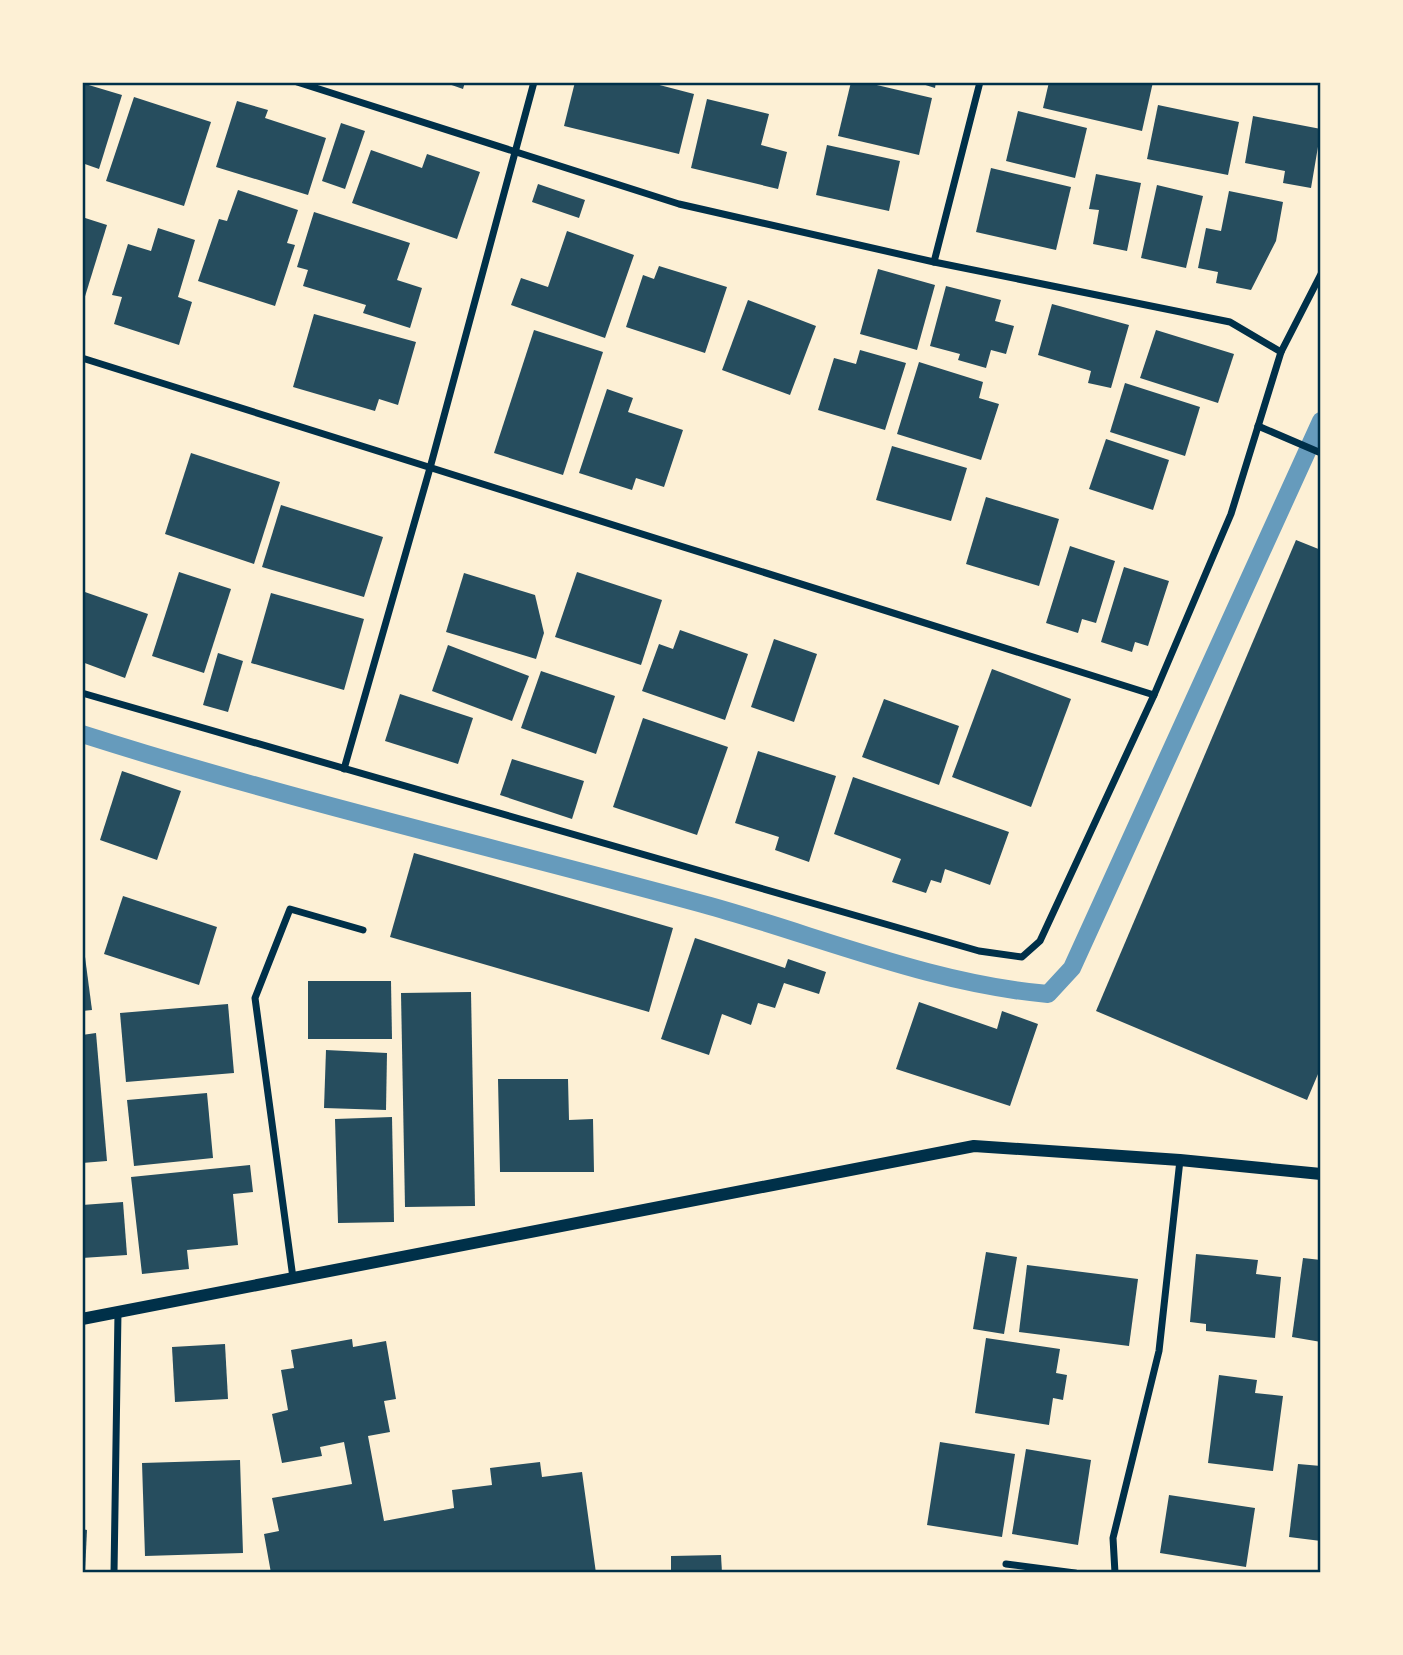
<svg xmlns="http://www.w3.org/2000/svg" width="1403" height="1655" font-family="'Work Sans',sans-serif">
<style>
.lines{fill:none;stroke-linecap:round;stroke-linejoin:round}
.stream{stroke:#669bbc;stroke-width:18}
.building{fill:#264d5e}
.minor{stroke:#003049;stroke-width:7}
.tertiary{stroke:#003049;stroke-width:12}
.neatline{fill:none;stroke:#003049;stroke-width:2.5}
</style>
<rect width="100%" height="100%" fill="#fdf0d5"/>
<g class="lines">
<path class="stream" d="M82,734c207,66 419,115 628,172 111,31 223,78 338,88l24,-26 249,-547"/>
</g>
<g class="building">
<polygon points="443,82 465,82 463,89"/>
<polygon points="575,82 648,82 694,94 679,154 564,126"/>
<polygon points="851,82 864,82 932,98 919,155 838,136"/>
<polygon points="916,82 936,82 935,88"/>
<polygon points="1049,82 1153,82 1142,131 1043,108"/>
<polygon points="82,83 122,95 99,169 82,163"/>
<polygon points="134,97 211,122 184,206 106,181"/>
<polygon points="707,99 769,114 761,145 787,152 778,189 691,168"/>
<polygon points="237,101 268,110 265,118 326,138 308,195 216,167"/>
<polygon points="1158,105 1239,122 1228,175 1147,159"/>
<polygon points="1018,111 1087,128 1075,178 1006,161"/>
<polygon points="1253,116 1321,129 1311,188 1283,183 1285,171 1245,163"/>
<polygon points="341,123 365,131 345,189 322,181"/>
<polygon points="827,145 900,161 889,211 816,195"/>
<polygon points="371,150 422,168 427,154 480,172 457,239 352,203"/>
<polygon points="991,168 1071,187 1056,250 976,232"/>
<polygon points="1096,174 1141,183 1127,251 1093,244 1099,210 1089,209"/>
<polygon points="538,184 585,200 579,218 532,202"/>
<polygon points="1157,185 1203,196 1186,268 1141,258"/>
<polygon points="238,190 298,210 287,243 295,245 275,306 198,281 219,219 227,221"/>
<polygon points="1229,191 1283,202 1276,241 1251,290 1216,283 1218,272 1198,268 1206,228 1221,231"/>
<polygon points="314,212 410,243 397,280 422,288 410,328 363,313 366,305 303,286 308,270 297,267"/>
<polygon points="82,217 107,225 83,303 82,303"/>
<polygon points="158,228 195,240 178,297 192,302 179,345 114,324 122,297 112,295 128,244 151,251"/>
<polygon points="567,231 634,255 605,338 511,305 521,278 548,287"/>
<polygon points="659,266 727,287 705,353 626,327 643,275 654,279"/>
<polygon points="878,269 935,285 917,350 860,334"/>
<polygon points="946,286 1001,300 995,321 1014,326 1006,354 991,350 986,368 958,360 960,354 930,346"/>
<polygon points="748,300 816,326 790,395 722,370"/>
<polygon points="1052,304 1129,325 1111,388 1088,383 1091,371 1038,355"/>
<polygon points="314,314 416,342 398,405 379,399 375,411 293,387"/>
<polygon points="534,330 603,352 563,475 494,453"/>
<polygon points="1156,330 1234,354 1218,403 1140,378"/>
<polygon points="860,350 906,363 885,430 818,410 834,358 856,364"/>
<polygon points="919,362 983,382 979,398 999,404 981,460 897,434"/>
<polygon points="1125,383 1200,407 1185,456 1110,432"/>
<polygon points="607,389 633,398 628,412 683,430 664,487 636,478 632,490 579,473"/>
<polygon points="1106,439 1169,460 1153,510 1089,489"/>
<polygon points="892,446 967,468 951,521 876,500"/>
<polygon points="191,453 280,482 254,564 165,534"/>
<polygon points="986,497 1059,519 1039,586 966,564"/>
<polygon points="281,505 383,537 364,597 262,567"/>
<polygon points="1296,540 1321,550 1321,1067 1307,1100 1096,1011"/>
<polygon points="1070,546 1115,561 1096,623 1082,619 1078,633 1046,623"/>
<polygon points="1124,567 1169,581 1148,646 1135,642 1132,652 1101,642"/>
<polygon points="179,572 231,589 204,673 152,656"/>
<polygon points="577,572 662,600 641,665 555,637"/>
<polygon points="464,573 535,595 544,633 536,659 446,632"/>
<polygon points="82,591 148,614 125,678 82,662"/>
<polygon points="271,593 364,619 344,690 251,663"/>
<polygon points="680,630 748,654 725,720 642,691 659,644 673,649"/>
<polygon points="774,639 817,654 794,722 751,707"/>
<polygon points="448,645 529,676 512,721 432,691"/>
<polygon points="218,653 243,661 228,712 203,705"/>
<polygon points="992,669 1071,699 1031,807 952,777"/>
<polygon points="541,671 615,696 596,754 521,728"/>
<polygon points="400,694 473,718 458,764 385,741"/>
<polygon points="884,699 959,726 939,785 862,757"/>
<polygon points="643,718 728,747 697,835 613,807"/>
<polygon points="758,751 836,776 809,862 775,850 779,837 735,823"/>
<polygon points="512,759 584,781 572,819 500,795"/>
<polygon points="122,771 181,791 157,860 100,840"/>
<polygon points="853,777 1009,832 990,885 945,869 941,883 931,880 926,893 892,882 901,859 834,834"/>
<polygon points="414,853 673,928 649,1012 390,937"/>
<polygon points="123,896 217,927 199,985 104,954"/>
<polygon points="82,934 92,1010 82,1011"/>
<polygon points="695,938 785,968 788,959 826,972 819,994 784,983 775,1008 758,1003 751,1025 722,1014 709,1055 661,1039"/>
<polygon points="308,981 391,981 392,1039 308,1039"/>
<polygon points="471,992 475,1206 405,1207 401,993"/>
<polygon points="919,1002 997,1029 1002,1011 1038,1024 1010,1106 896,1069"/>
<polygon points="228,1004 234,1073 126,1082 120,1013"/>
<polygon points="96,1033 107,1161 82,1163 82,1035"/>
<polygon points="326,1050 387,1053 386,1110 324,1108"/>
<polygon points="498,1079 568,1079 569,1120 593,1119 594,1172 500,1172"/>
<polygon points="207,1093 213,1158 134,1166 127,1100"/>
<polygon points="392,1117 394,1222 338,1223 335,1119"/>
<polygon points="250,1165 253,1192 233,1194 238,1245 187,1250 189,1269 142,1274 131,1177"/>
<polygon points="123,1202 127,1255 82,1258 82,1205"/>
<polygon points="986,1252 1017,1257 1004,1334 973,1329"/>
<polygon points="1196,1254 1258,1260 1256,1274 1281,1277 1275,1338 1206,1331 1206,1324 1190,1322"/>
<polygon points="1303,1258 1321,1260 1321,1342 1292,1337"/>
<polygon points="1027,1265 1138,1279 1129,1346 1019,1332"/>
<polygon points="986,1338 1060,1349 1056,1373 1067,1375 1063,1400 1053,1398 1049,1425 975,1413"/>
<polygon points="352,1339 353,1347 386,1341 396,1399 384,1401 390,1432 368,1436 384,1521 454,1508 452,1490 492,1485 490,1468 540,1462 542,1477 582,1472 596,1573 271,1573 264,1534 279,1531 272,1498 352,1484 344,1442 320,1447 322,1456 282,1463 272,1414 288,1410 281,1370 294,1368 291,1350"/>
<polygon points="225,1344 228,1399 175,1402 172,1347"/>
<polygon points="1219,1375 1257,1380 1255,1393 1283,1396 1273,1471 1208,1463"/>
<polygon points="940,1442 1015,1454 1002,1537 927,1525"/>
<polygon points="1026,1449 1091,1460 1078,1545 1012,1534"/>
<polygon points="240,1460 243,1553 145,1556 142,1463"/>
<polygon points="1298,1464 1321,1466 1321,1541 1289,1537"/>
<polygon points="1169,1495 1255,1508 1246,1567 1160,1553"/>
<polygon points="82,1529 87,1530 85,1573 82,1573"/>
<polygon points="721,1555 722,1573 671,1573 671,1556"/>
</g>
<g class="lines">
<g class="minor">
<polyline points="297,82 679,204 934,262 1230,322 1281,352"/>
<polyline points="934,262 980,82"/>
<polyline points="82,358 1154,695"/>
<polyline points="1258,426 1321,453"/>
<polyline points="82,693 979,951 1022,957 1040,941 1154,695 1231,514 1281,352 1321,274"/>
<polyline points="344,769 430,468 534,82"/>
<polyline points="293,1278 255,998 290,909 363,930"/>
<polyline points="1006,1564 1075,1573"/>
<polyline points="114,1573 118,1312"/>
<polyline points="1115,1573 1113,1538 1159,1351 1180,1160"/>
</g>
<polyline class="tertiary" points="82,1319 974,1146 1180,1160 1321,1174"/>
</g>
<rect width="1403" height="1655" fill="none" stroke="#fdf0d5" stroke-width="168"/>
<rect x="84" y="84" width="1235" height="1487" class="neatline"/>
</svg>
